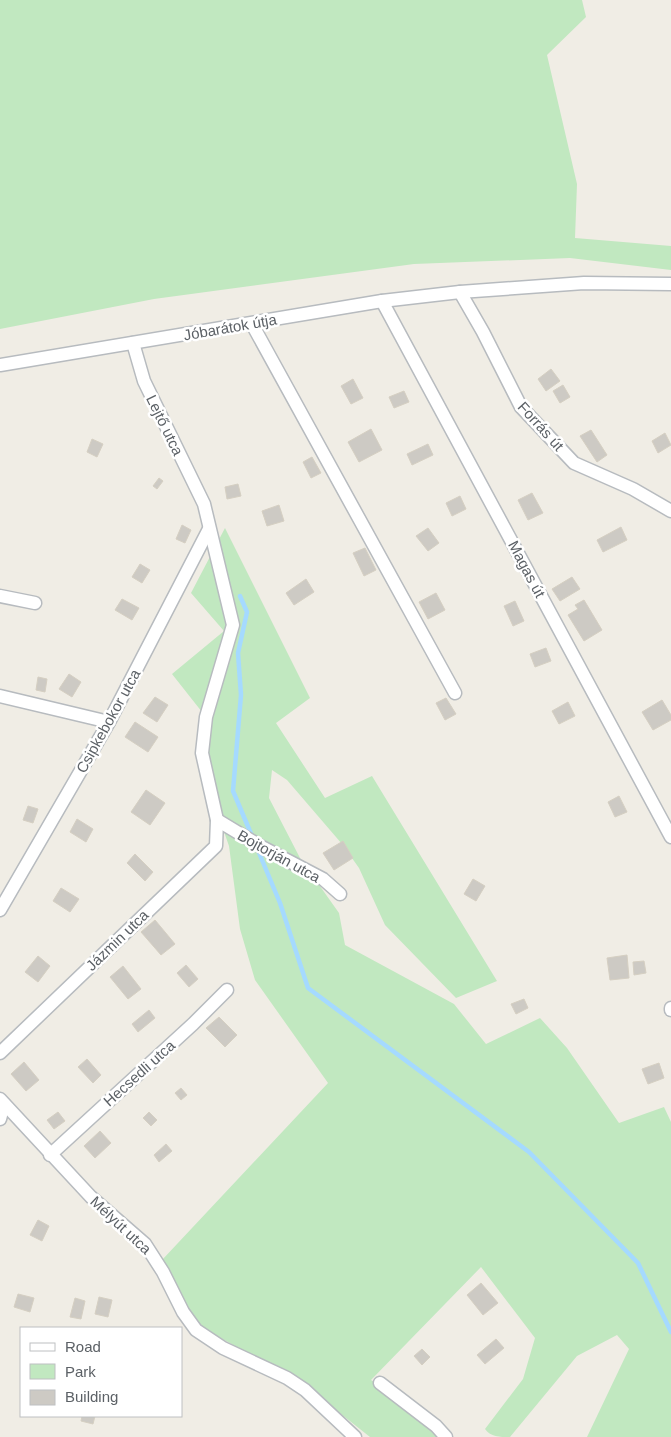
<svg xmlns="http://www.w3.org/2000/svg" width="671" height="1437" font-family="Helvetica,sans-serif">
<style>
.green{fill:#c1e8c0}
.lines{fill:none;stroke-linecap:round;stroke-linejoin:round}
.stream{stroke:#a5daff;stroke-width:4.5}
.building{fill:#cdcac4;stroke:#d5cfc2}
.street-casing{stroke:#b7bbbf;stroke-width:15}
.street{stroke:#fff;stroke-width:12}
.labels{text-anchor:middle;dominant-baseline:central;stroke-width:5;stroke-linejoin:round;paint-order:stroke}
.street-label{font-size:15px;fill:#5c6166;stroke:#fff}
</style>
<rect width="100%" height="100%" fill="#f0ede5"/>
<g class="green">
<polygon points="0,0 582,0 586,17 547,55 577,184 575,238 671,246 671,270 570,258 414,264 154,299 0,329"/>
<path d="M225,528l85,170 -34,25 49,75 47,-22 125,205 -41,17 -71,-73 -26,-57 -17,-24 -55,-64 -15,-10 -3,28 31,60 39,55 6,32 109,59 32,40 54,-26 27,30 52,75 45,-16 7,15v315h-84l42,-88 -12,-14 -40,21 -67,81c-11,0 -19,0 -25,-8l38,-50 12,-41 -54,-71 -110,113 53,36 16,21h-70l-67,-53 -109,-61 -32,-63 166,-177 -73,-103 -15,-51 -11,-83 -28,-80 1,-54 -30,-38 52,-43 -33,-38z"/>
</g>
<g class="lines">
<g class="stream">
<polyline points="240,596 247,612 238,653 241,695 233,791 252,836"/>
<polyline points="257,848 280,903 308,988 529,1152 638,1263 671,1332"/>
</g>
</g>
<g class="building">
<polygon points="551,369 560,381 546,391 538,379"/>
<polygon points="353,379 363,398 351,404 341,386"/>
<polygon points="563,385 570,397 560,403 553,391"/>
<polygon points="404,391 409,402 394,408 389,397"/>
<polygon points="371,429 382,450 359,462 348,442"/>
<polygon points="591,430 607,455 597,462 580,436"/>
<polygon points="665,433 671,445 658,453 652,441"/>
<polygon points="92,439 103,444 97,457 87,452"/>
<polygon points="428,444 433,455 412,465 407,454"/>
<polygon points="312,457 321,473 311,478 303,462"/>
<polygon points="159,478 163,481 157,489 153,486"/>
<polygon points="238,484 241,496 227,499 225,487"/>
<polygon points="532,493 543,513 528,520 518,500"/>
<polygon points="460,496 466,509 452,516 446,503"/>
<polygon points="279,505 284,521 267,526 262,511"/>
<polygon points="182,525 191,530 185,543 176,539"/>
<polygon points="621,527 627,540 603,552 597,540"/>
<polygon points="428,528 439,543 428,551 416,536"/>
<polygon points="365,548 376,570 364,576 353,553"/>
<polygon points="140,564 150,570 142,583 132,577"/>
<polygon points="572,577 580,589 560,601 552,589"/>
<polygon points="306,579 314,592 294,605 286,593"/>
<polygon points="436,593 445,610 428,619 419,602"/>
<polygon points="122,599 139,608 132,620 115,610"/>
<polygon points="584,600 602,630 584,641 568,615 578,609 575,605"/>
<polygon points="515,601 524,621 513,626 504,606"/>
<polygon points="546,648 551,661 535,667 530,654"/>
<polygon points="69,674 81,682 72,697 59,689"/>
<polygon points="38,677 47,679 45,692 36,690"/>
<polygon points="155,697 168,705 157,722 143,713"/>
<polygon points="446,698 456,714 445,720 436,703"/>
<polygon points="662,700 671,715 671,720 653,730 642,712"/>
<polygon points="568,702 575,716 559,724 552,711"/>
<polygon points="135,722 158,737 148,752 125,737"/>
<polygon points="146,790 165,803 150,825 131,812"/>
<polygon points="619,796 627,812 615,817 608,802"/>
<polygon points="28,806 38,809 33,823 23,820"/>
<polygon points="77,819 93,829 86,842 70,832"/>
<polygon points="343,841 353,858 334,870 323,853"/>
<polygon points="135,854 153,872 145,881 127,863"/>
<polygon points="473,879 485,886 476,901 464,894"/>
<polygon points="61,888 79,899 70,912 53,901"/>
<polygon points="155,920 175,944 161,955 141,932"/>
<polygon points="627,955 629,978 610,980 607,958"/>
<polygon points="38,956 50,966 38,982 25,972"/>
<polygon points="644,961 646,973 634,975 633,962"/>
<polygon points="186,965 198,979 189,987 177,973"/>
<polygon points="123,966 141,989 128,999 110,977"/>
<polygon points="524,999 528,1008 516,1014 511,1004"/>
<polygon points="149,1010 155,1018 138,1032 132,1024"/>
<polygon points="219,1017 237,1035 225,1047 206,1028"/>
<polygon points="87,1059 101,1075 93,1083 78,1067"/>
<polygon points="24,1062 39,1080 26,1091 11,1074"/>
<polygon points="659,1063 664,1078 648,1084 642,1069"/>
<polygon points="181,1088 187,1095 181,1100 175,1093"/>
<polygon points="58,1112 65,1121 54,1129 47,1120"/>
<polygon points="149,1112 157,1120 151,1126 143,1118"/>
<polygon points="100,1131 111,1143 95,1158 84,1146"/>
<polygon points="166,1144 172,1151 159,1162 154,1155"/>
<polygon points="38,1220 49,1226 42,1241 30,1235"/>
<polygon points="481,1283 498,1303 483,1315 467,1295"/>
<polygon points="18,1294 34,1298 30,1312 14,1307"/>
<polygon points="99,1297 112,1300 108,1317 95,1314"/>
<polygon points="75,1298 85,1301 81,1319 70,1317"/>
<polygon points="496,1339 504,1348 485,1364 477,1355"/>
<polygon points="422,1349 430,1357 422,1365 414,1356"/>
<polygon points="82,1416 95,1416 93,1424 81,1421"/>
</g>
<g class="lines">
<g class="street-casing">
<g id="street">
<polyline points="460,292 483,332 521,407 574,463 633,489 671,511"/>
<polyline points="382,301 671,837"/>
<polyline points="252,324 455,693"/>
<polyline points="0,365 382,301 460,292 584,283 671,284"/>
<polyline points="0,596 35,603"/>
<polyline points="0,696 109,722"/>
<polyline points="217,820 260,846 323,879 340,894"/>
<polyline points="0,910 109,722 209,529"/>
<polyline points="671,1008 671,1010"/>
<polyline points="0,1053 216,846 217,820 202,753 206,717 233,625 204,504 144,381 133,343"/>
<polyline points="0,1099 91,1197 145,1244 163,1272 183,1312 196,1330 223,1348 287,1378 305,1390 355,1437"/>
<polyline points="0,1119 4,1104"/>
<polyline points="50,1155 193,1024 227,990"/>
<polyline points="380,1383 436,1426 446,1437"/>
</g>
</g>
<use href="#street" class="street"/>
</g>
<g class="labels">
<g class="street-label">
<text transform="translate(230 327) rotate(-10)">Jóbarátok útja</text>
<text transform="translate(165 425) rotate(64)">Lejtő utca</text>
<text transform="translate(541 426) rotate(48)">Forrás út</text>
<text transform="translate(527 569) rotate(62)">Magas út</text>
<text transform="translate(108 721) rotate(-61)">Csipkebokor utca</text>
<text transform="translate(279 856) rotate(29)">Bojtorján utca</text>
<text transform="translate(117 940) rotate(-44)">Jázmin utca</text>
<text transform="translate(139 1073) rotate(-42)">Hecsedli utca</text>
<text transform="translate(121 1225) rotate(43)">Mélyút utca</text>
</g>
</g>
<rect x="20" y="1327" width="162" height="90" fill="#ffffff" stroke="#bec0c2"/>
<rect x="30" y="1343" width="25" height="8" fill="#ffffff" stroke="#bec0c2"/>
<text x="65" y="1352" font-size="15" fill="#5c6166">Road</text>
<rect x="30" y="1364" width="25" height="15" fill="#c1e8c0" stroke="#bec0c2"/>
<text x="65" y="1377" font-size="15" fill="#5c6166">Park</text>
<rect x="30" y="1390" width="25" height="15" fill="#cdcac4" stroke="#bec0c2"/>
<text x="65" y="1402" font-size="15" fill="#5c6166">Building</text>
</svg>
